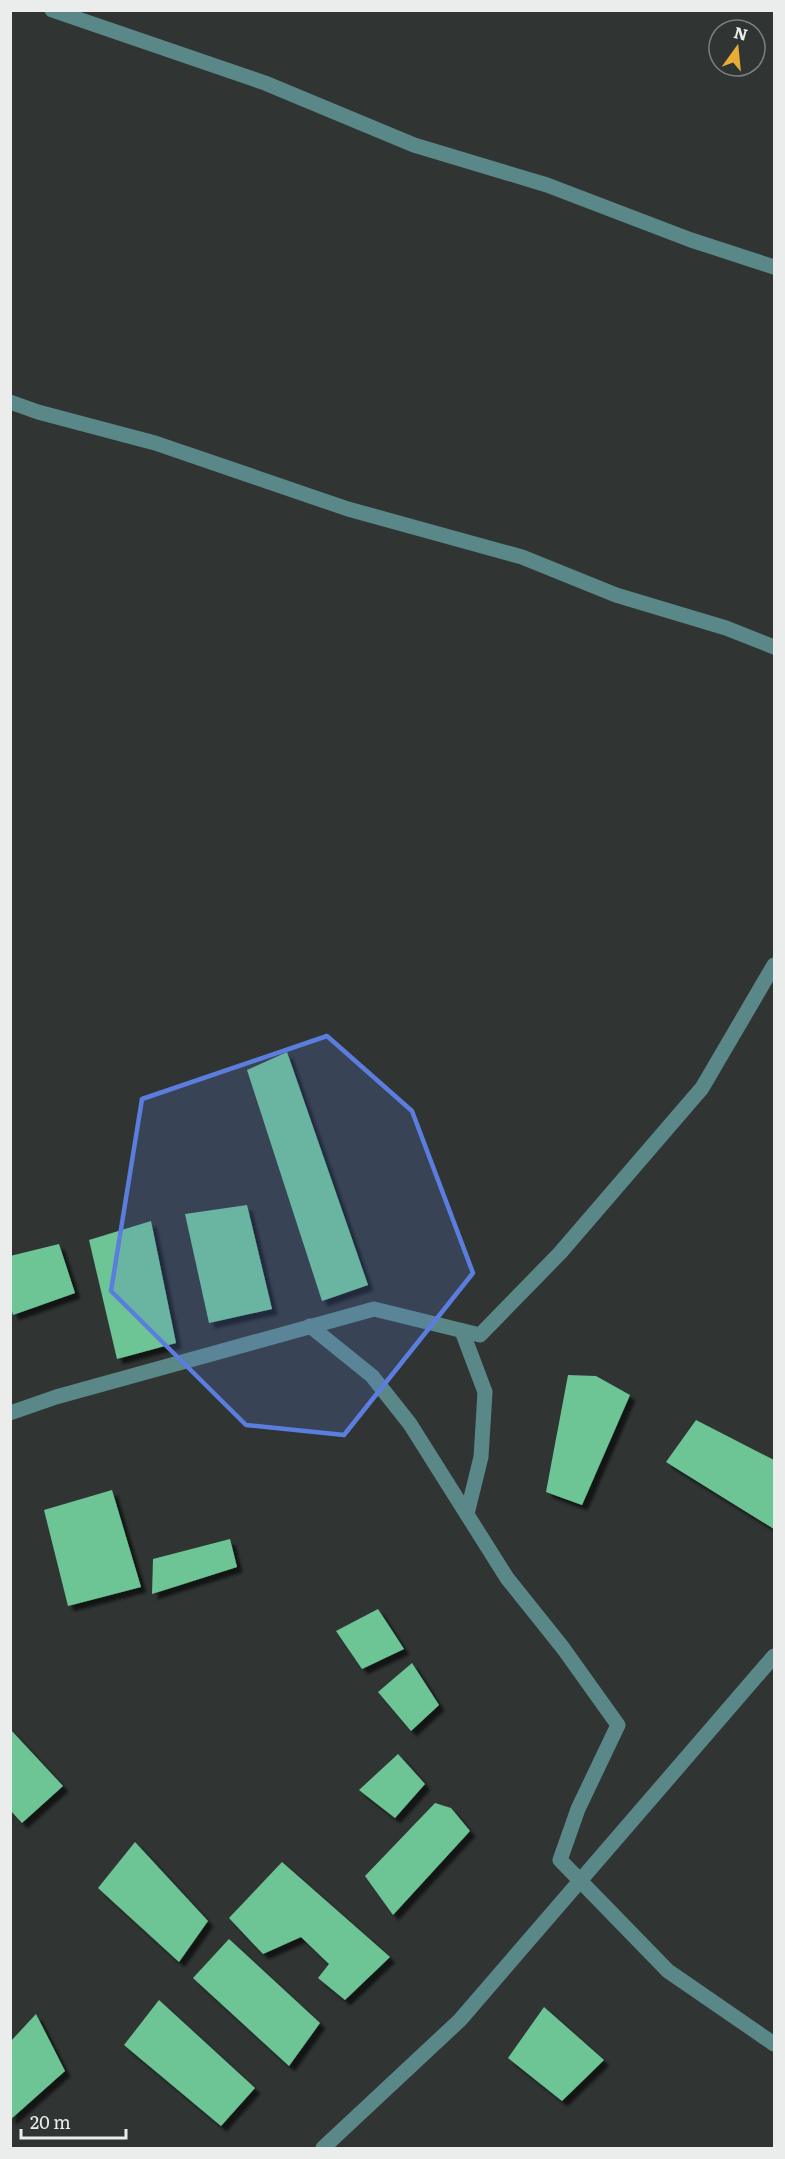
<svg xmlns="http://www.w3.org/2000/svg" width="785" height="2159" font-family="Literata,serif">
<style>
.building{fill:#6dc494;filter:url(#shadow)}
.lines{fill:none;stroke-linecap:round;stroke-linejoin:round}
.minor{stroke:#5a8788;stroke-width:15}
.marked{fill:#5b7ede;fill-opacity:0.2;stroke:#5b7ede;stroke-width:4.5;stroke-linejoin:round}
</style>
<defs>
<filter id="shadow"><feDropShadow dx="5.5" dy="5.5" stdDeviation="1.5" flood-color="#0009"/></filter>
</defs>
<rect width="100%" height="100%" fill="#303534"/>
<g class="building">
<polygon points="287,1052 368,1285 322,1301 247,1070"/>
<polygon points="247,1205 272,1309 209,1323 185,1214"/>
<polygon points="151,1221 176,1343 117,1359 89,1240"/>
<polygon points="59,1244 75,1293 13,1315 10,1305 10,1256"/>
<polygon points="568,1375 596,1376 630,1395 582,1505 546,1492"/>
<polygon points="696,1420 774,1460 774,1529 666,1462"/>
<polygon points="112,1490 141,1587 68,1606 44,1510"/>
<polygon points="230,1539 237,1567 152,1594 153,1559"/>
<polygon points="378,1609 404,1649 362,1669 336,1631"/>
<polygon points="412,1663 439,1705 411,1731 378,1692"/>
<polygon points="10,1729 63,1786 22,1823 10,1810"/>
<polygon points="398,1754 425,1784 395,1818 359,1790"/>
<polygon points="435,1803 451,1808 470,1831 393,1915 365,1876"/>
<polygon points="135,1842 208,1921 179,1962 98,1888"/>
<polygon points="282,1862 390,1957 345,2000 318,1978 329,1964 301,1937 263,1954 229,1918"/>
<polygon points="229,1939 320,2023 289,2066 193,1978"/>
<polygon points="159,2000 255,2088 221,2126 124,2045"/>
<polygon points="544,2007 604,2060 562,2101 508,2058"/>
<polygon points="36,2014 65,2071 10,2120 10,2042"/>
</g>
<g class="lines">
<g class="minor">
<polyline points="52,10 265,83 414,145 547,185 691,240 774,267"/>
<polyline points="10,402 38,412 155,443 348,509 522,557 616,595 726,628 774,647"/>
<polyline points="310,1326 372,1376 410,1424 507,1578 563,1648 618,1725 578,1809 560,1860 668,1971 774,2044"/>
<polyline points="462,1331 485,1392 481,1457 467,1514"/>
<polyline points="10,1413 56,1397 374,1309 480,1335 560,1253 702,1088 774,965"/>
<polyline points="323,2148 460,2020 774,1656"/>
</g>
</g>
<path class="marked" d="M327,1036l85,75 61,162 -129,162 -98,-10 -135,-134 31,-192z"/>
<rect width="785" height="2159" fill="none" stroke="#ebeded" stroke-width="24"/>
<g transform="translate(737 48) rotate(15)"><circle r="28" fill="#303534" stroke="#7b7f7e" stroke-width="1.5"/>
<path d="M0-4.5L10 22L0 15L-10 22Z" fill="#e6ac36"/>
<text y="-9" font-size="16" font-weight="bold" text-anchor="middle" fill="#ebeded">N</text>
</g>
<path d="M21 2129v9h105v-9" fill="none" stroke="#ebeded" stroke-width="3"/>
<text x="30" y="2129" font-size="18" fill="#ebeded" stroke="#303534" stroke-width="4.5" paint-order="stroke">20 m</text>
</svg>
